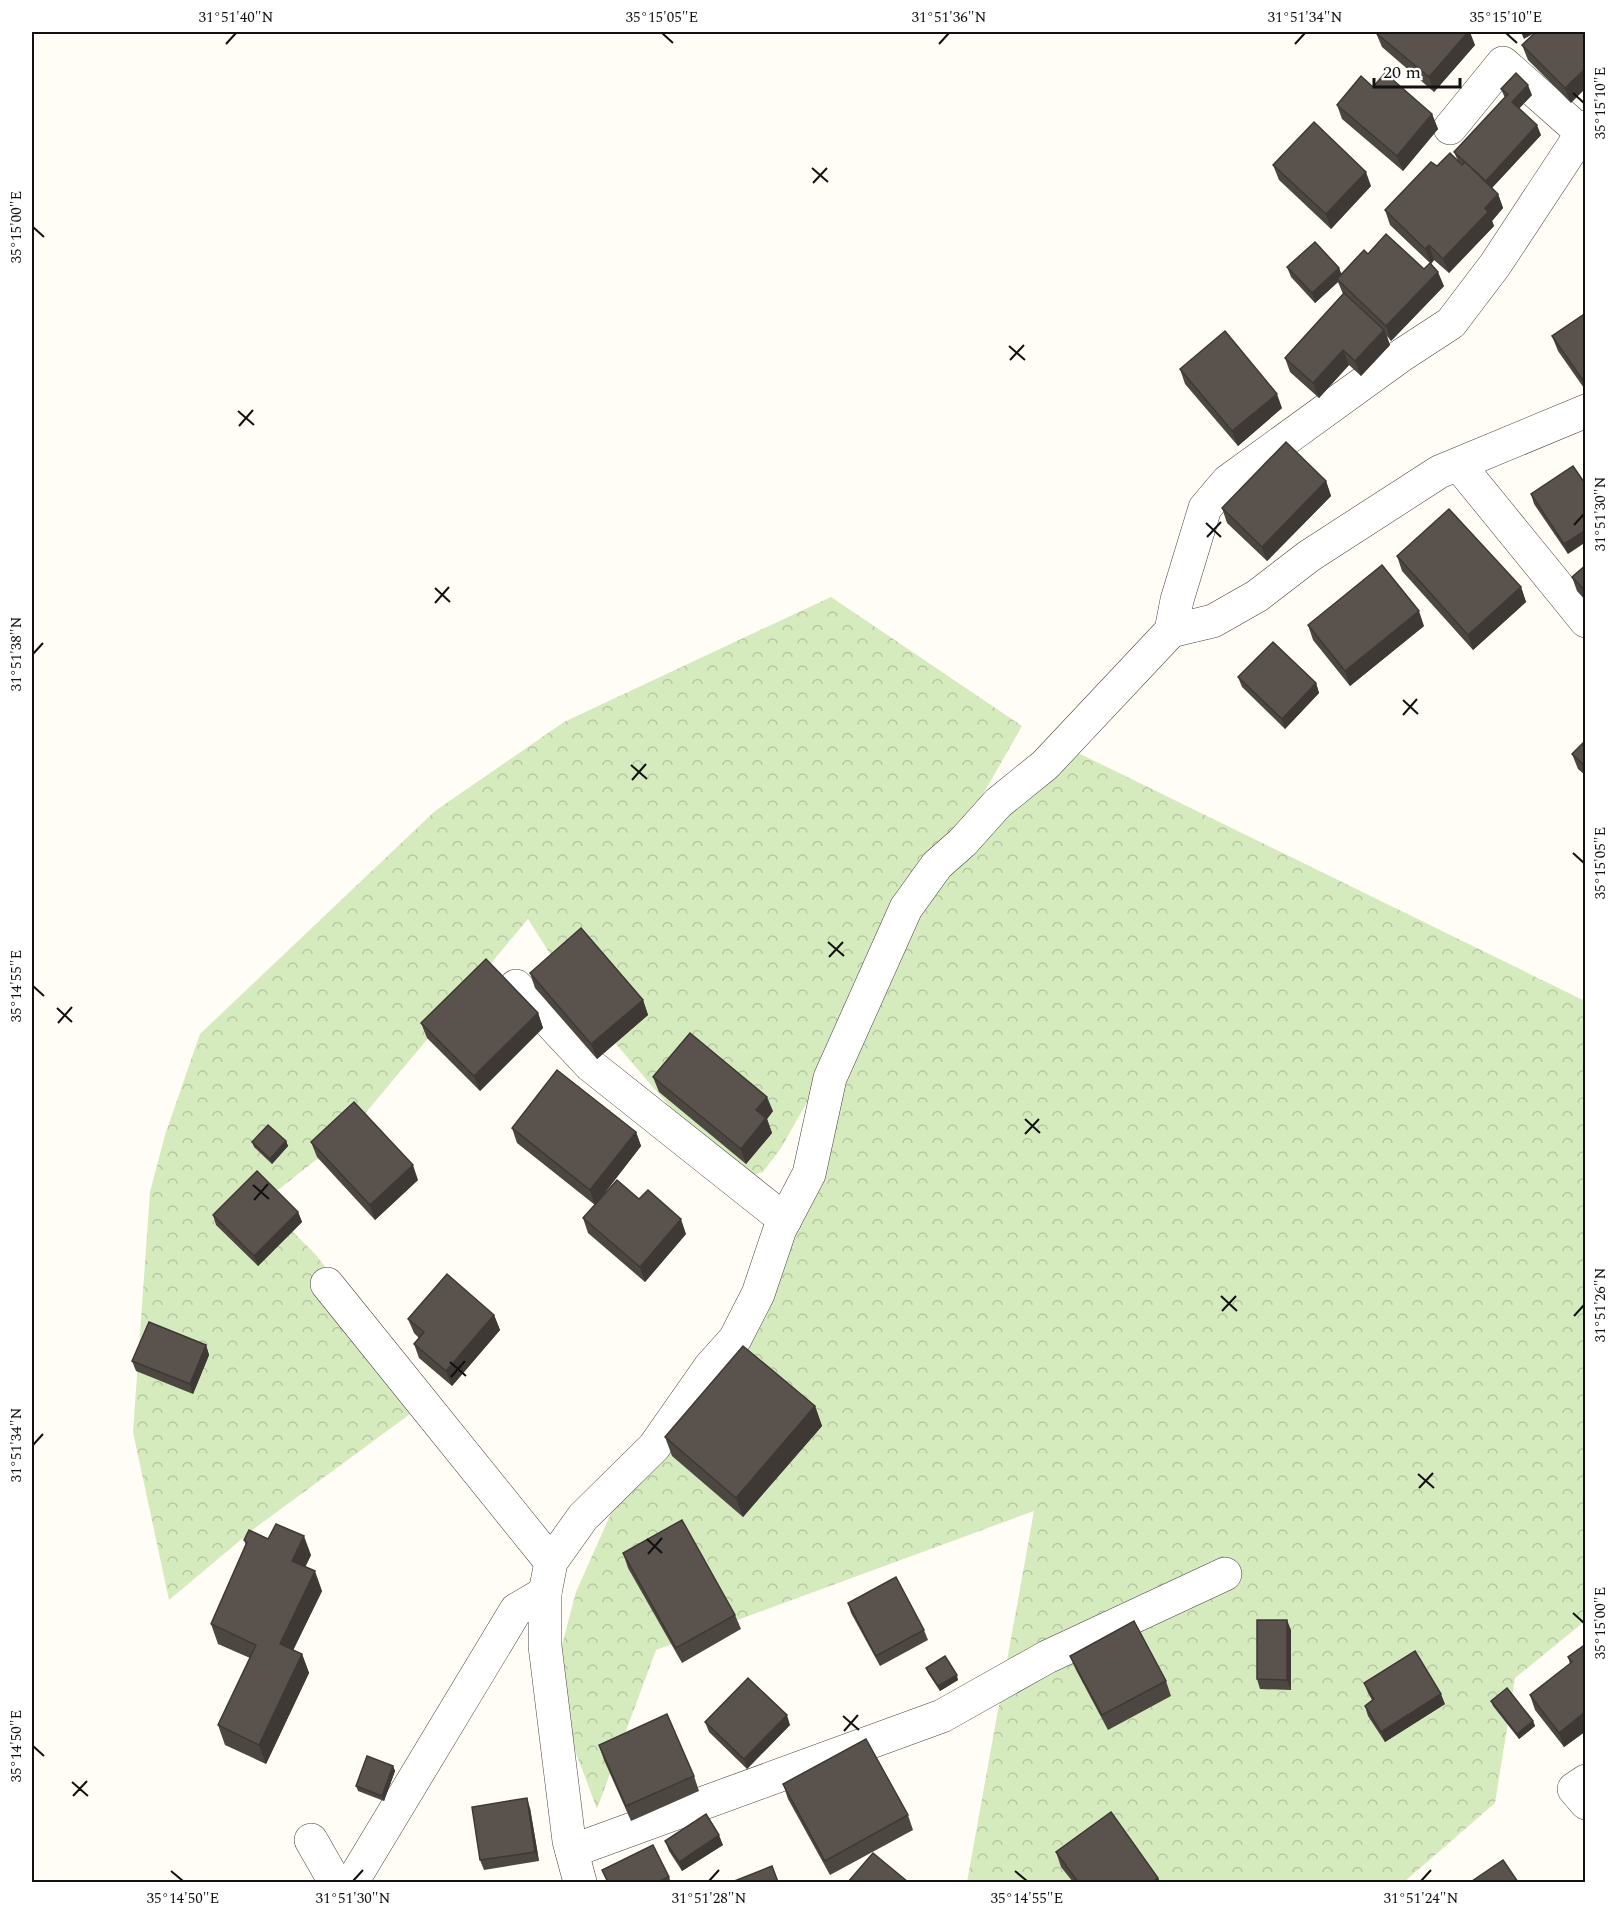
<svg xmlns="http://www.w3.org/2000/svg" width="1617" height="1914" font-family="Spectral,serif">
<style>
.park{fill:url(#park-crowns)}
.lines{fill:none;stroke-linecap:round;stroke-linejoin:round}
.street-casing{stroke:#444;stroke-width:34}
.street{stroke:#fff;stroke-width:33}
.wall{fill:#4d4742}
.shaded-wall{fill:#3f3936}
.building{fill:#5a524d;stroke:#3f3936;stroke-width:1.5}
.ticks{fill:none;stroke:#111;stroke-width:2}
.neatline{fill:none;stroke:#111;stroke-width:2}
.ticks-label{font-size:15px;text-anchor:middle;fill:#111}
</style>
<defs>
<pattern id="park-crowns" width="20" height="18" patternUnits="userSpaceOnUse" patternTransform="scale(1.5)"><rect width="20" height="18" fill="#d5ebbd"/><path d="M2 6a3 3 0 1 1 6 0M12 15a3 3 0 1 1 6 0" fill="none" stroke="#b6c8a1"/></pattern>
</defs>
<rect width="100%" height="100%" fill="#fffdf5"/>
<polygon class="park" points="831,597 1022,726 946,859 1064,746 1585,1001 1585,1621 1515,1678 1495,1803 1404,1882 967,1882 1034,1511 656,1650 597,1809 568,1732 559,1656 576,1592 628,1475 735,1339 867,996 781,1148 763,1172 743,1178 675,1113 581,1003 528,919 347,1135 263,1202 317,1256 425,1403 255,1528 169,1600 133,1432 150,1192 165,1135 200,1034 435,811 564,722"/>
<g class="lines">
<g class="street-casing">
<g id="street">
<polyline points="1450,128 1503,63 1581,132"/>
<polyline points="1459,465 1586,621"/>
<polyline points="1171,631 1213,621 1257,596 1309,556 1439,472 1586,411"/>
<polyline points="516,986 590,1065 785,1220"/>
<polyline points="327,1284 551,1562"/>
<polyline points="1586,1781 1574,1789 1586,1803"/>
<polyline points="311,1840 335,1882"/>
<polyline points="572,1851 942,1716 1047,1657 1225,1574"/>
<polyline points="352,1882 516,1610 545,1593"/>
<polyline points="580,1882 569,1841 545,1646 545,1593 551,1562 583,1517 654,1447 710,1367 735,1339 758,1294 780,1229 809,1174 830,1078 906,908 937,865 963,842 998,803 1045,765 1171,631 1177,600 1205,508 1228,481 1402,355 1451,323 1495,265 1586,127"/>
</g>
</g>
<use href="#street" class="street"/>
</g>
<g class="wall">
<polygon points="1586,32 1571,103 1528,60 1522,45"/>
<polygon points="1376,33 1475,45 1434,92 1382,47"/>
<polygon points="1373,87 1432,114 1438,129 1403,171 1342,119 1337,105"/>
<polygon points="1501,89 1532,95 1519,108 1541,135 1492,188 1498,194 1503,208 1492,221 1494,226 1449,273 1434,260 1431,264 1390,225 1385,210 1437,166 1458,161 1454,152 1505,98"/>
<polygon points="1273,165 1371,186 1331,229 1279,180"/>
<polygon points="1368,254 1424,269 1444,286 1391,341 1387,336 1390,345 1361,376 1349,365 1319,398 1290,372 1285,358 1343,294 1338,282 1315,303 1291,277 1287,267 1339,268 1341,274"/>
<polygon points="1586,313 1586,391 1558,351 1552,336"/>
<polygon points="1180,369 1282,408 1238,446 1185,384"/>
<polygon points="1573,466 1568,554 1534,504 1531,494"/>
<polygon points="1326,481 1331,496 1267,561 1227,523 1222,508"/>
<polygon points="1397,556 1521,587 1526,602 1473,650 1402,571"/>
<polygon points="1586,565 1586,601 1577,591 1572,577"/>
<polygon points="1308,625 1424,626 1350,686 1313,640"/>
<polygon points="1238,677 1316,683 1319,693 1285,729 1242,687"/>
<polygon points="1586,740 1586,776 1578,769 1572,754"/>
<polygon points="530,973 643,1000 648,1015 597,1059 535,988"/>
<polygon points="538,1013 543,1028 480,1091 427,1038 421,1023"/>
<polygon points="653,1077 773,1111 767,1119 772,1133 746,1164 659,1092"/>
<polygon points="512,1128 636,1132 641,1146 601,1198 639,1199 686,1234 645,1282 588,1233 583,1218 595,1205 517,1143"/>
<polygon points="286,1141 288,1146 272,1164 254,1147 252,1142"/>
<polygon points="311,1142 418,1180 375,1220 317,1157"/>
<polygon points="298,1212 302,1222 258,1266 216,1225 213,1215"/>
<polygon points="494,1315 500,1330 452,1386 419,1358 414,1344 419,1338 414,1333 408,1319"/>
<polygon points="206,1345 209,1355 193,1394 136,1371 132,1361"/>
<polygon points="815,1406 822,1426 743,1517 672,1456 665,1437"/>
<polygon points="268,1539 311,1555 305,1567 322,1591 293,1650 302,1654 309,1673 266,1764 225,1745 218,1725 250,1658 218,1644 211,1624 246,1545 244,1540"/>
<polygon points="623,1553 735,1615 741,1629 682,1663 628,1568"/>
<polygon points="848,1603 924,1630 928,1640 880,1666 851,1613"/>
<polygon points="1291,1630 1291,1690 1260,1689 1257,1679"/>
<polygon points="1586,1644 1586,1731 1564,1747 1535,1710 1530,1695 1570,1664 1568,1657"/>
<polygon points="1070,1656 1166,1681 1171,1696 1108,1730 1076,1670"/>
<polygon points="926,1668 958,1680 940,1691 928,1673"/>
<polygon points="1364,1683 1445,1704 1385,1742 1368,1716 1365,1706 1372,1700 1368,1693"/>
<polygon points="1491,1701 1533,1721 1535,1726 1519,1739 1493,1706"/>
<polygon points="705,1722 790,1725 747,1769 709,1732"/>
<polygon points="599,1745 694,1776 699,1791 631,1821 604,1760"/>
<polygon points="393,1766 395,1771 384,1801 358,1791 356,1786"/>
<polygon points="783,1784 908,1815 913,1830 830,1875 788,1799"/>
<polygon points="530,1808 539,1861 484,1870 480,1860"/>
<polygon points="665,1841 723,1845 682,1871 669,1851"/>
<polygon points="1056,1852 1158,1878 1160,1882 1073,1882 1061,1867"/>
<polygon points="602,1870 669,1877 671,1882 607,1882"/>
</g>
<g class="shaded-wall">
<polygon points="1468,32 1470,32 1475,45 1434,92 1429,77"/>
<polygon points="1521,32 1536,32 1524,39"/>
<polygon points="1586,68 1586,88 1571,103 1565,88"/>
<polygon points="1528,85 1532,95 1516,112 1512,102"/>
<polygon points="1432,114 1438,129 1403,171 1397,156"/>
<polygon points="1537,125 1541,135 1489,191 1486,181"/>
<polygon points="1366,172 1371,186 1331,229 1326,214"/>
<polygon points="1498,194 1503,208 1492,221 1494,226 1449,273 1443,259 1485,208"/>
<polygon points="1429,245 1434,260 1431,264 1425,249"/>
<polygon points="1339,268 1343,278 1337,279 1338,282 1315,303 1312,293"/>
<polygon points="1438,272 1444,286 1391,341 1386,326"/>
<polygon points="1384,330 1390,345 1361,376 1355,361"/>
<polygon points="1343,350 1349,365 1319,398 1313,383"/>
<polygon points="1586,376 1586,388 1582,379"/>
<polygon points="1277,394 1282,408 1238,446 1232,431"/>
<polygon points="1326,481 1331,496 1267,561 1262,547"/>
<polygon points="1586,530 1586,542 1568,554 1564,544"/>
<polygon points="1521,587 1526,602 1473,650 1468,635"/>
<polygon points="1419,611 1424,626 1350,686 1345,671"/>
<polygon points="1316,683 1319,693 1285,729 1282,719"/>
<polygon points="643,1000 648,1015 597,1059 591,1044"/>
<polygon points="538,1013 543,1028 480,1091 474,1076"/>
<polygon points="767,1097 773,1111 767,1119 772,1133 746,1164 741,1149 756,1110"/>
<polygon points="636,1132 641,1146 595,1205 590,1190"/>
<polygon points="286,1141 288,1146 272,1164 270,1159"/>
<polygon points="413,1165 418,1180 375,1220 370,1205"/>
<polygon points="298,1212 302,1222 258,1266 254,1256"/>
<polygon points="681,1219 686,1234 645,1282 640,1267"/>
<polygon points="494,1315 500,1330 452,1386 446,1371"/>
<polygon points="206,1345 209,1355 193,1394 190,1384"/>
<polygon points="815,1406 822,1426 743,1517 736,1498"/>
<polygon points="304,1536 311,1555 299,1580 292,1561"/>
<polygon points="315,1571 322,1591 287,1663 280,1644"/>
<polygon points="1287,1620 1291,1630 1291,1690 1287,1680"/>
<polygon points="302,1654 309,1673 266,1764 259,1745"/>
<polygon points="957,1675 958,1680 940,1691 938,1686"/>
<polygon points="1441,1694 1445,1704 1385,1742 1381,1732"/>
<polygon points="1585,1712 1586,1731 1564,1747 1559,1733"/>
<polygon points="787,1715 790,1725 747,1769 744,1759"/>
<polygon points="1533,1721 1535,1726 1519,1739 1517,1734"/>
<polygon points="393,1766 395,1771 384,1801 382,1796"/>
<polygon points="527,1798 530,1808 539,1861 535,1852"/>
<polygon points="719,1835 723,1845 682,1871 679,1862"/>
<polygon points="1158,1878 1160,1882 1152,1882"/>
</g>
<g class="building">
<polygon points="1377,32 1468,32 1429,77 1376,33"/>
<polygon points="1536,32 1586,32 1586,68 1565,88 1522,45"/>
<polygon points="1385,73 1432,114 1397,156 1337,105 1361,76 1373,87"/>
<polygon points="1516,73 1528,85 1512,102 1537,125 1486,181 1454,152 1508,94 1501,89"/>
<polygon points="1314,122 1366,172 1326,214 1273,165"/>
<polygon points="1450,153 1462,165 1465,162 1498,194 1485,208 1488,212 1443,259 1429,245 1425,249 1385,210 1431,162 1437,166"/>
<polygon points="1386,234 1424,269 1430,263 1438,272 1386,326 1337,279 1364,250 1368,254"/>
<polygon points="1315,242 1339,268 1312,293 1287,267"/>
<polygon points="1344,293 1384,330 1355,361 1343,350 1313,383 1285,358"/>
<polygon points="1586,313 1586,376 1582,379 1552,336"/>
<polygon points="1225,331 1277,394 1232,431 1180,369"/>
<polygon points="1286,442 1326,481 1262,547 1222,508"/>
<polygon points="1573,466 1586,485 1586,530 1564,544 1531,494"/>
<polygon points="1449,509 1521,587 1468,635 1397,556"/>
<polygon points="1382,565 1419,611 1345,671 1308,625"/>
<polygon points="1586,565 1586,592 1572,577"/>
<polygon points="1273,642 1316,683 1282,719 1238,677"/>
<polygon points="1586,740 1586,767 1572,754"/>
<polygon points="581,928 643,1000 591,1044 530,973"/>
<polygon points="486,959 538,1013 474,1076 421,1023"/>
<polygon points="690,1033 767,1097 756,1110 766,1118 741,1149 653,1077"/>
<polygon points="557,1070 636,1132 590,1190 512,1128"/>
<polygon points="354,1102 413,1165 370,1205 311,1142"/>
<polygon points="268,1125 286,1141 270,1159 252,1142"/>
<polygon points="257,1171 298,1212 254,1256 213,1215"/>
<polygon points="617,1180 639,1199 648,1190 681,1219 640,1267 583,1218"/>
<polygon points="447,1274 494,1315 446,1371 414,1344 424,1332 408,1319"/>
<polygon points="149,1322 206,1345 190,1384 132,1361"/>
<polygon points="743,1346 815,1406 736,1498 665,1437"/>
<polygon points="682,1520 735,1615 676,1648 623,1553"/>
<polygon points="276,1524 304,1536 292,1561 315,1571 280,1644 302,1654 259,1745 218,1725 256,1645 211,1624 247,1542 244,1540 249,1530 268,1539"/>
<polygon points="896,1577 924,1630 876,1656 848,1603"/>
<polygon points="1257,1620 1287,1620 1287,1680 1257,1679"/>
<polygon points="1134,1621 1166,1681 1102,1715 1070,1656"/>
<polygon points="1586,1644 1586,1713 1585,1712 1559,1733 1530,1695 1572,1662 1568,1657"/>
<polygon points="1415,1651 1441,1694 1381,1732 1365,1706 1374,1699 1364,1683"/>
<polygon points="945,1656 957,1675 938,1686 926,1668"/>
<polygon points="748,1678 787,1715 744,1759 705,1722"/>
<polygon points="1507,1688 1533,1721 1517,1734 1491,1701"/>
<polygon points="667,1714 694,1776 626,1806 599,1745"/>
<polygon points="866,1739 908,1815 825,1861 783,1784"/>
<polygon points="367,1756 393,1766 382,1796 356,1786"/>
<polygon points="527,1798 535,1852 480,1860 472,1807"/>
<polygon points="1111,1812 1158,1878 1152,1882 1078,1882 1056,1852"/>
<polygon points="706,1814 719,1835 679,1862 665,1841"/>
<polygon points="653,1845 669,1877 658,1882 608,1882 602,1870"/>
<polygon points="873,1853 908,1882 848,1882"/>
<polygon points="1503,1860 1518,1882 1473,1882 1472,1881"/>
<polygon points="772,1866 778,1882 732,1882"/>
<polygon points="402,1881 402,1882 382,1882"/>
</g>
<path class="ticks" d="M662,33l11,10M1506,33l11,10M226,44l10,-11M939,44l10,-11M1295,44l10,-11M1573,93l11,10M812,168l16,14M813,183l14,-15M33,227l11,10M1009,346l16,14M1010,360l14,-15M238,411l16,14M239,426l14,-16M1206,523l15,14M1574,525l10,-11M1207,537l14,-15M435,588l15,14M435,603l14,-16M33,654l10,-11M1403,700l15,14M1403,715l14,-16M631,765l16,14M632,780l14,-16M1573,853l11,10M828,942l16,14M829,957l14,-15M33,986l11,10M57,1008l15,14M58,1023l14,-16M1025,1119l15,14M1025,1134l14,-15M253,1185l16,14M254,1200l14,-16M1221,1296l16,15M1222,1311l14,-15M1574,1316l10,-11M450,1362l16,14M451,1377l14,-16M33,1445l10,-11M1418,1474l16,14M1419,1488l14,-15M647,1539l15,14M648,1554l14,-16M1573,1613l11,10M843,1716l16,14M844,1731l14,-16M33,1746l11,10M72,1782l16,14M73,1796l14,-15M171,1871l12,10M1015,1871l12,10M353,1881l10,-11M709,1881l10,-11M1421,1881l10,-11"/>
<rect width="1617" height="1914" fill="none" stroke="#ffffff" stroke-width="66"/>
<path d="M1374 78v9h86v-9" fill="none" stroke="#111111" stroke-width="3"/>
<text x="1383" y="78" font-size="18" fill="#111111" stroke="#ffffff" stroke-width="4.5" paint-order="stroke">20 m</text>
<rect x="33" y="33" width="1551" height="1848" class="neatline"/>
<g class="ticks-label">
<text x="236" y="22">31°51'40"N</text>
<text x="662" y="22">35°15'05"E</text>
<text x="949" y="22">31°51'36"N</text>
<text x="1305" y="22">31°51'34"N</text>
<text x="1506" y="22">35°15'10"E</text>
<text transform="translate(1600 103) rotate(-90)" y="5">35°15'10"E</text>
<text transform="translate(16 227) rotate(-90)" y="5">35°15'00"E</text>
<text transform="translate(1600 514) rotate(-90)" y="5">31°51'30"N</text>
<text transform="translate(16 654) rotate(-90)" y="5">31°51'38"N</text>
<text transform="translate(1600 863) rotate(-90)" y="5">35°15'05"E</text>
<text transform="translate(16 986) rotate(-90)" y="5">35°14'55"E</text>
<text transform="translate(1600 1305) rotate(-90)" y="5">31°51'26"N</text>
<text transform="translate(16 1445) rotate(-90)" y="5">31°51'34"N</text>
<text transform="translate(1600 1623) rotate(-90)" y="5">35°15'00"E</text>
<text transform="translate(16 1746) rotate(-90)" y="5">35°14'50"E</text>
<text x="183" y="1903">35°14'50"E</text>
<text x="353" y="1903">31°51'30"N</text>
<text x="709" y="1903">31°51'28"N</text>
<text x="1027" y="1903">35°14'55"E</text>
<text x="1421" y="1903">31°51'24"N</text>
</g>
</svg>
